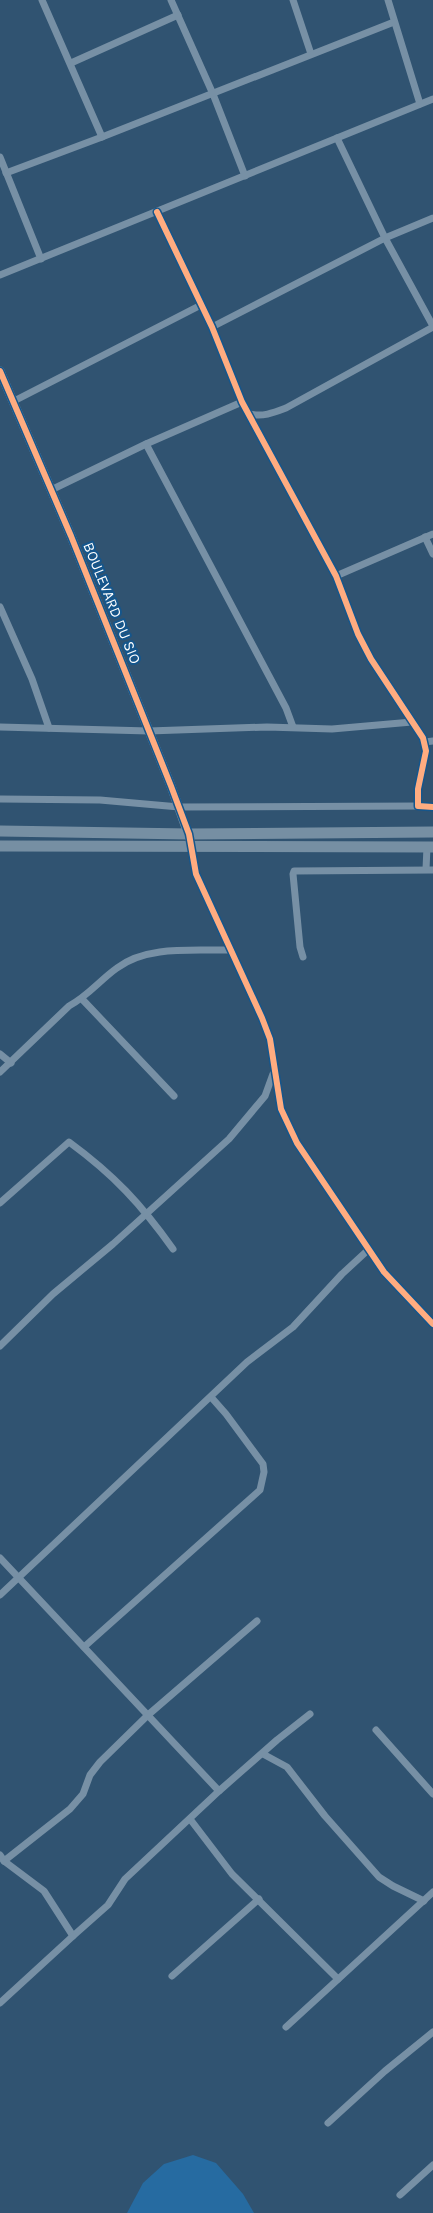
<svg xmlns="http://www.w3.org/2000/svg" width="433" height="2213" font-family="Karla,sans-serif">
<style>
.green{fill:#266ba1}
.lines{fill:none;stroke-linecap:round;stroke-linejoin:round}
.minor{stroke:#7790a5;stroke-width:7}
.tertiary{stroke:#7790a5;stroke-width:9}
.primary{stroke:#768fa3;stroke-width:11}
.cycleway-casing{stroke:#15568c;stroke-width:9}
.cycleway{stroke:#ffac80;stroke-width:6}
.labels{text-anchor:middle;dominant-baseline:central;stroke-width:4;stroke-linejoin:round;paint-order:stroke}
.street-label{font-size:15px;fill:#fff;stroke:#15568c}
</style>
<rect width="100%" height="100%" fill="#305371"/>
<polygon class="green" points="193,2155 216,2163 243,2194 254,2213 127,2213 143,2183 164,2164"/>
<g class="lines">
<g class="minor">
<polyline points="42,0 102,137"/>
<polyline points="171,0 213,94 245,176"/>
<polyline points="293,0 311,54"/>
<polyline points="388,0 420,104"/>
<polyline points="71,63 178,15"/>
<polyline points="337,138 385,238 433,218"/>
<polyline points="0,157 41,259"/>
<polyline points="6,173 102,137 394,22"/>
<polyline points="157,212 212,327 242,402 336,576 358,634 371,659 423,738 426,751 418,789 418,806 433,807"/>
<polyline points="0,275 433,99"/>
<polyline points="212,327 385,238 433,326"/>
<polyline points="14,401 201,305"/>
<path d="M249,414c14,3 24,-1 37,-6l147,-81"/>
<polyline points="146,444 286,708 293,727"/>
<polyline points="51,490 146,444 242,402"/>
<polyline points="425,537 433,554"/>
<polyline points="336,576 433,534"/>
<polyline points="0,607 32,679 49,728"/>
<polyline points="0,727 149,731 267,727 332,729 412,722"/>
<polyline points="425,742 433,741"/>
<polyline points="0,799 100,800 179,807 418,806"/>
<polyline points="191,848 196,874 262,1018 270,1039 281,1109 297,1143 384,1272 433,1324"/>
<polyline points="426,869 427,847"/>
<polyline points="303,957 300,947 293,874 294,871 433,870"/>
<polyline points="82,999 174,1096"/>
<polyline points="0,1054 11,1063"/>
<path d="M0,1072l69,-66c19,-10 31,-26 48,-38 30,-23 77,-17 113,-18"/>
<path d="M0,1203l69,-61c45,33 72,62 104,107"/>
<polyline points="0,1346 53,1294 113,1244 229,1139 265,1096 273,1074"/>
<polyline points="0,1558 219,1791"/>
<polyline points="0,1595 247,1362 293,1327 342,1274 368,1250"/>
<polyline points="84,1647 260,1490 264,1472 263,1464 226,1414 211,1397"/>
<polyline points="376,1730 433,1794"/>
<polyline points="263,1754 287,1767 325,1816 379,1877 393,1886 424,1901"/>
<polyline points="190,1819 232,1874 338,1979"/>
<polyline points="0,1855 4,1861 44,1891 73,1936 108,1905 125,1879 219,1791 277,1740 310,1714"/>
<polyline points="4,1861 70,1809 83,1794 90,1775 100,1762 148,1715 257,1621"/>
<polyline points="172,1976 259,1899"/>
<polyline points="0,2003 73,1936"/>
<polyline points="286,2027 433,1892"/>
<polyline points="328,2123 385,2071 433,2032"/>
<polyline points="400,2195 433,2165"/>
</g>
<polyline class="tertiary" points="0,371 71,536 171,786 190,839"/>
<g class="primary">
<polyline points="0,831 189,834 433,832"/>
<polyline points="0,846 433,847"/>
</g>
<g class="cycleway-casing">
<g id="cycleway">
<polyline points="157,212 212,327 242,402 336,576 358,634 371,659 423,738 426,751 418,789 418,806 433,807"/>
<polyline points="0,371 71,536 171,786 189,834 196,874 262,1018 270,1039 281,1109 297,1143 384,1272 433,1324"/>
</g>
</g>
<use href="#cycleway" class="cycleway"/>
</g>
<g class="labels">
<g class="street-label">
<text transform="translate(112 603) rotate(68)">BOULEVARD DU SIO</text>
</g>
</g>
</svg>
